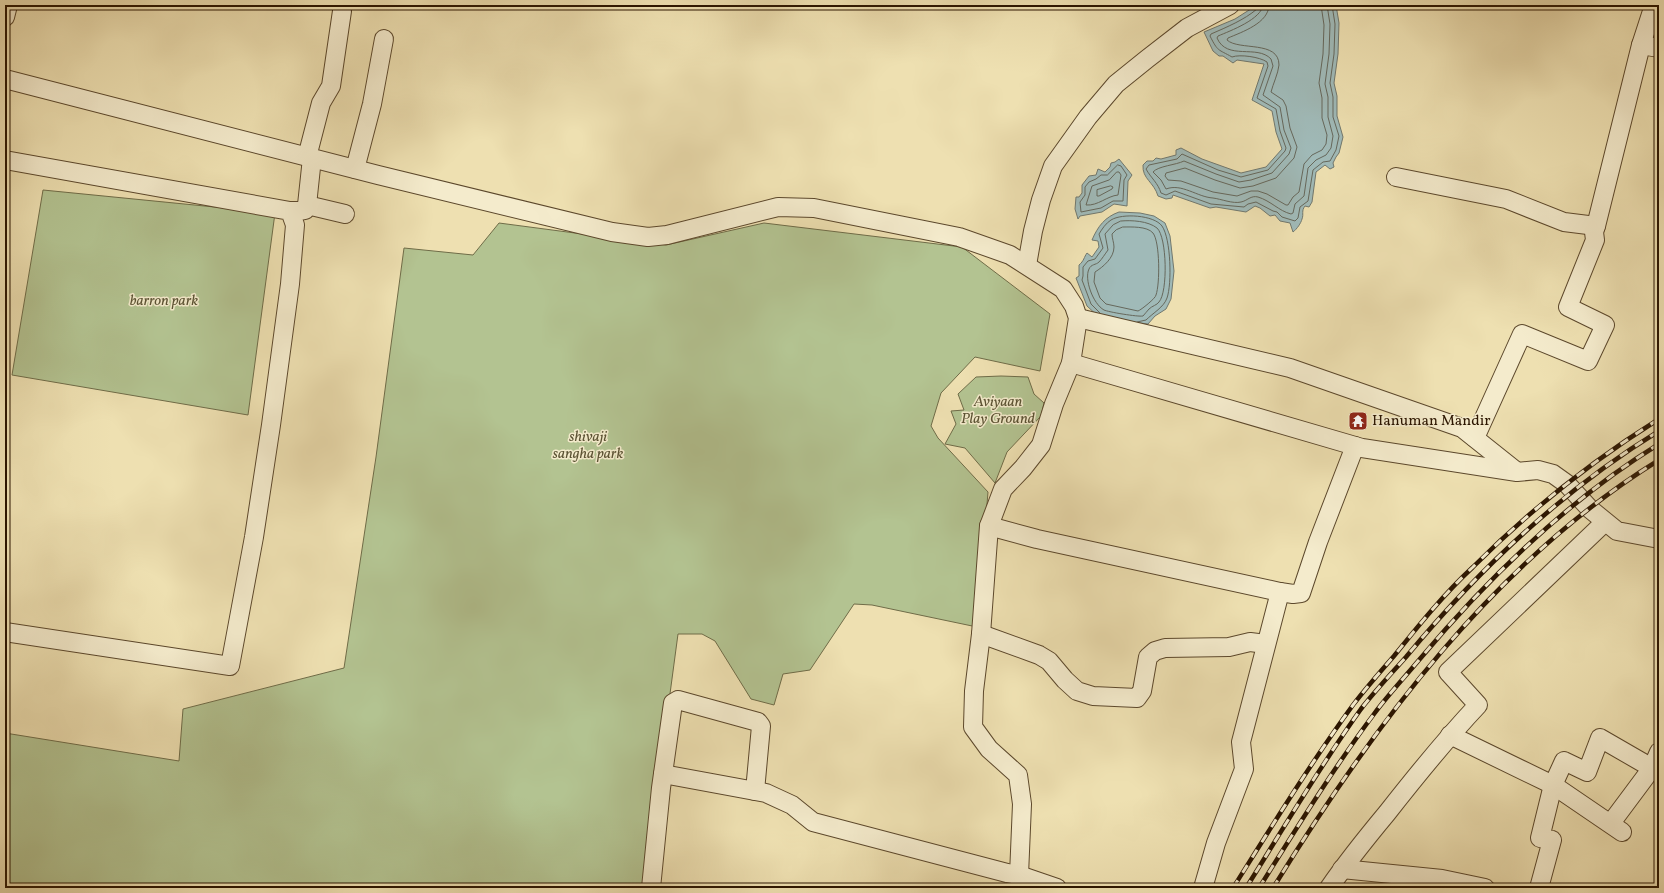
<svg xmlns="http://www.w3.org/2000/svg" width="1664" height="893" font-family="Vollkorn,serif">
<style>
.green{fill:#b3c391;stroke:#6f6c48}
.water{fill:#a0bab8;stroke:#71786e}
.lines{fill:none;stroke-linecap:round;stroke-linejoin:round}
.shore{stroke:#66685c;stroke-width:1}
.minor-casing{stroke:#5c482c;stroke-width:20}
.minor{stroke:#f4ebcc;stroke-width:18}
.rail-casing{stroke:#2b1500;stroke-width:4.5}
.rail{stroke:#f4ebcc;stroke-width:3;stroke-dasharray:9;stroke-linecap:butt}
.labels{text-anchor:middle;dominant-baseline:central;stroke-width:3;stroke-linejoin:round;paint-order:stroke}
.park-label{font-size:15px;font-style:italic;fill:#5b5233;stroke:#f4ebcc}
.poi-label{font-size:15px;fill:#2b1500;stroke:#f4ebcc;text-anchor:start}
</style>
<rect width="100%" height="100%" fill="#eee0b1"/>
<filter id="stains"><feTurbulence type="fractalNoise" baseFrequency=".005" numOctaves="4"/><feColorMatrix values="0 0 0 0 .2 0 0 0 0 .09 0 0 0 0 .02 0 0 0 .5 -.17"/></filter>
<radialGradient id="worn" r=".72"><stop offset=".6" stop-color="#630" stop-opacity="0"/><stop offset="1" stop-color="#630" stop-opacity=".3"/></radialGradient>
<g class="green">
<polygon points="43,190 275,213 248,415 12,375"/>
<polygon points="499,223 666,245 764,223 962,247 1050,314 1040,371 975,357 941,393 931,426 938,438 988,492 977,627 872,605 854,604 810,670 783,674 774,705 751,699 715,641 702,634 678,634 644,888 5,888 5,733 179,761 183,709 344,668 376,457 404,248 473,255"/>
<polygon points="1001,376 1028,377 1034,394 1044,403 1041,416 1007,452 995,483 965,448 945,444 956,424 951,411 964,410 958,394 976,377"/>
</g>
<g class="water">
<path d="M1257,5h79l3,18 -1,31 -4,29 3,13v20l6,21 -4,16 -3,4 -3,6 1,4 -4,2 -5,-4 -9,7 -4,30 -3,5 -4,-1c-4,5 -1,8 -3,13 -1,4 -5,10 -9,13l-3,-9 -10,-2 -5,-6 -5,1 -10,-8 -5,-2 -9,6 -30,-5 -6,1 -37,-13 -1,3 -6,1 -8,-3c-4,-14 -16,-17 -15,-31l4,-4h6l3,-3 5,1 15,-4v-5l5,-2 21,11 39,14 25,-6 16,-18 -6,-17 -4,-21 -20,-11 12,-36 -27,-4 -4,3 -10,-7h-4l-6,-5 -9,-19 31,-13z"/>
<polygon points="1119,159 1132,175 1128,181 1127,206 1114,204 1102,212 1080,216 1078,219 1075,209 1076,197 1079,197 1082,193 1082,185 1089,176 1096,175 1098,169 1105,172 1110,167 1111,163 1115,162"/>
<path d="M1119,212l21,1 14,3 11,7 5,13 4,35 -3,28 -5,10 -11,7 -7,8 -48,-6 -13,-12 -11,-28 3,-2v-11c5,-4 5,-8 8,-12l5,4 7,-10 -1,-6 -6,-1c6,-14 13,-23 27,-28z"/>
</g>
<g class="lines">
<g class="shore">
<path d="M1258,5l-1,4c-13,11 -30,18 -46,25l-1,2c8,16 8,13 22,21 8,-3 28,0 35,5l1,4 -11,32 19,11 4,22 6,17 -1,3 -17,19 -27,7 -23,-7 -36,-16 -5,5 -28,6 -3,4c5,9 12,14 15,24l5,2 9,-4 36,13 33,3 4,-3 8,-2 17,9 4,1 5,5 13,4 3,-3 2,-11 8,-6 5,-31 10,-8 7,-1 6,-11 3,-14 -6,-19v-20l-3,-14 4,-29 1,-30 -3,-19"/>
<path d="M1263,5c-1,14 -33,26 -45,31l-1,2c10,23 40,6 54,21l2,7 -10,29 17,12 4,23 7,18 -2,6 -17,19 -21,7 -12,2 -23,-8 -32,-13c-8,4 -26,5 -31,11l8,8 5,9c16,-6 31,8 47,9 8,1 20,6 28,4 6,-1 10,-7 17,-5 13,4 21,14 33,17l2,-1 2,-9 9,-8 4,-28 8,-8 10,-5 5,-7 2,-12 -5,-19v-20l-3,-13 4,-30 1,-30 -3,-19"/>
<path d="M1269,5c0,18 -27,27 -41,33l-1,2c12,11 52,0 52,25 -1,9 -6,19 -8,27l12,8 3,6 4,22 7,19 -3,11 -18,20 -23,8 -13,2 -25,-8 -30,-12 -19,5 -1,3 3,4 13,1 32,11 24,4 14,-5h7l9,3 19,11h2l5,-8 6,-5 5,-28 8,-9 10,-5 4,-6 1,-9 -5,-17v-20l-3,-15 4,-29 1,-29 -3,-20"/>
<polygon points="1118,165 1121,166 1127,175 1124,180 1123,201 1113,201 1101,208 1081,212 1080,202 1085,195 1085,187 1089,182 1096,179 1101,175 1107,175"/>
<path d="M1117,172h2l2,3 -3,20c-11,1 -20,11 -32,10l6,-19 17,-6z"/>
<polygon points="1111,186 1113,187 1112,189 1099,196 1097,196 1097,190"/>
<path d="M1121,221c11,-1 27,0 36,7 10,9 11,64 2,74 -2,3 -7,4 -10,7 -2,2 -4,5 -6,7 -5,1 -35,-4 -39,-6 -11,-6 -20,-31 -15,-41 2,-5 7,-4 10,-7 3,-3 6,-8 9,-12l-3,-16 8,-9z"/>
<path d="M1123,227c8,0 24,-1 30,6 7,9 7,51 3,62 0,3 -15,15 -18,16l-32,-7 -6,-6 -6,-16 1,-10c8,-5 19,-14 19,-25 0,-4 -2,-9 -2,-13l4,-4z"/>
<path d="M1100,313l-9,-9 -9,-24 1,-4v-9l5,-6 7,-2 8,-11 -4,-14c3,-5 7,-11 12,-14 11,-7 43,-5 51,6 9,13 10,58 5,72 -3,9 -14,15 -21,22l-9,2"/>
</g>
<g class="minor-casing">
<g id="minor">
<polyline points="5,17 8,5"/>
<polyline points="1641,45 1659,48"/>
<polyline points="5,79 378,175 612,232 648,237 667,235 778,207 814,208 959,237 1010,255 1063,289 1074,306 1078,318 1071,363 1362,448 1517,472 1538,470 1553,474 1567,484 1590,509 1617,531 1659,539"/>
<polyline points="307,157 321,103 331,86 342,11"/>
<polyline points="5,160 290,211 295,225 290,284 271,425 254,537 230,666 5,632"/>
<polyline points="355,169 372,104 384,39"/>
<polyline points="1396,177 1506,199 1564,222 1596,226"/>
<polyline points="307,205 345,214"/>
<polyline points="290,211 300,211 305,210 307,205 312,158"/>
<polyline points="1027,265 1033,231 1041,200 1053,166 1088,117 1116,84 1147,59 1187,28 1230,5"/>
<polyline points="1078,318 1290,368 1462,428 1516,471"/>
<polyline points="1475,438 1522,334 1588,361 1605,325 1568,307 1595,240 1594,232 1596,226 1641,45 1654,5"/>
<polyline points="989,526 1037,539 1280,592 1293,594 1301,593 1318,542 1355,446"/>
<polyline points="981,634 1039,655 1049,661 1065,680 1077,691 1093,696 1137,698 1142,691 1148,657 1155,651 1165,648 1229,647 1250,642 1266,644"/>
<polyline points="1450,735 1553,785 1622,832"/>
<polyline points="663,774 766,793 792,805 813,822 1007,873 1019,875 1057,888"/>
<polyline points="1611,823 1652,768 1659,752"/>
<polyline points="1342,869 1442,879 1485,888"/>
<polyline points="1019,875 1022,804 1018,775 989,749 973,727 974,691 981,634 989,526 1003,489 1023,468 1041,445 1054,404 1071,363"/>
<polyline points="651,888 661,788 673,703 678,700 758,722 761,726 755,791"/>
<polyline points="1203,888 1216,843 1244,769 1241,742 1280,592"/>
<path d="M1329,888c18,-26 38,-51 58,-75 29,-37 59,-74 91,-108l-30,-33 157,-150"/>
<polyline points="1539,888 1552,840 1540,838 1553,785 1564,761 1587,772 1600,738 1652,768"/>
</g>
</g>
<use href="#minor" class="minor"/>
<g class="rail-casing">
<g id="rail">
<path d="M1233,888c39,-62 77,-124 120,-183 13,-17 27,-33 41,-49 25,-31 50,-62 79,-89 56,-56 119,-106 186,-148"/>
<path d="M1246,888c37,-59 74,-122 115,-179 14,-18 30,-35 45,-52 73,-88 155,-166 253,-226"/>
<path d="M1259,888c37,-59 74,-119 115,-174 14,-19 30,-36 45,-54 68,-81 149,-160 240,-216"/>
<path d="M1273,888c100,-162 222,-327 386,-428"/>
</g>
</g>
<use href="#rail" class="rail"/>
</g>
<defs>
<g id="temple-square" transform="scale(1)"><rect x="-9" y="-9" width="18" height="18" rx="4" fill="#8f2418" stroke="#f4ebcc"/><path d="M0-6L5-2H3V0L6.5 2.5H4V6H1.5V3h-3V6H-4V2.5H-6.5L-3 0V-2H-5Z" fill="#fff"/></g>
</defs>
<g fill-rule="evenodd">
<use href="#temple-square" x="1358" y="421"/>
</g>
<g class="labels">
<g class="park-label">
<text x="164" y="301">barron park</text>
<text x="998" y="402">Aviyaan<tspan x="998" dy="17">Play Ground</tspan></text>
<text x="588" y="437">shivaji<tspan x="588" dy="17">sangha park</tspan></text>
</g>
<g class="poi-label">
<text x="1372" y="421">Hanuman Mandir</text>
</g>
</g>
<rect width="1664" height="893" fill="none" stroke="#eee0b1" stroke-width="20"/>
<rect x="6" y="6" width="1652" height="881" fill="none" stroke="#2b1500" stroke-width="2"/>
<rect x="10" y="10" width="1644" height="873" fill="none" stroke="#2b1500"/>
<rect width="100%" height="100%" filter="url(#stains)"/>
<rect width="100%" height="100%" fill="url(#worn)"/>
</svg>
